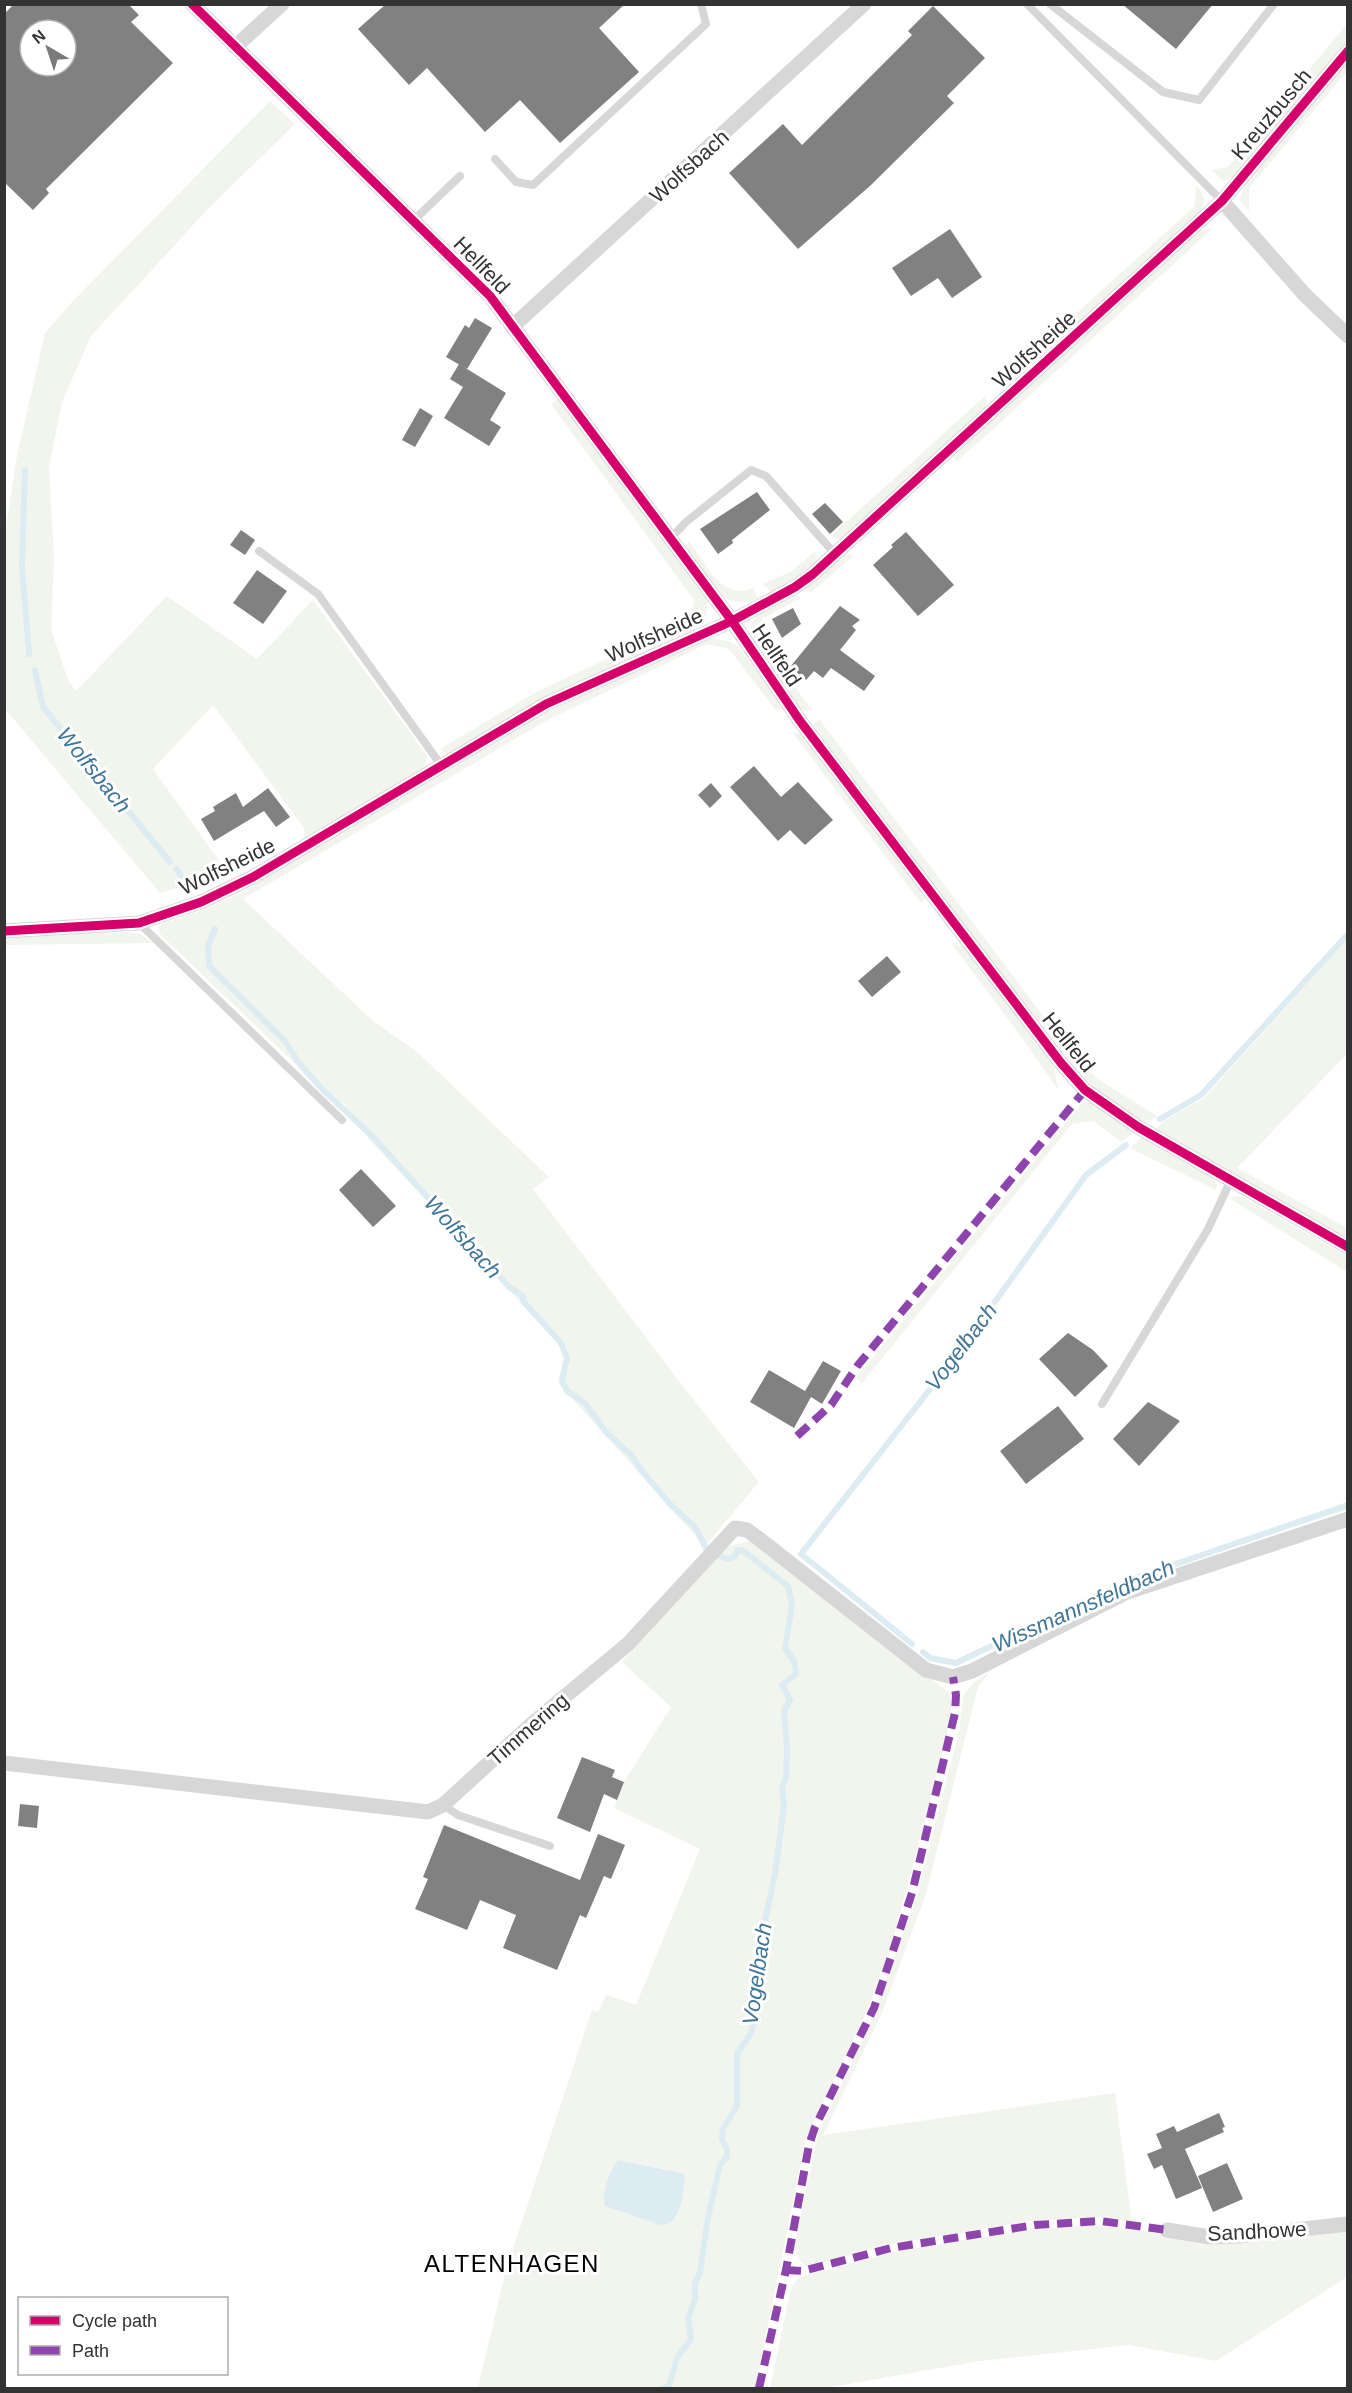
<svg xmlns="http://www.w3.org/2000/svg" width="1352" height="2393" font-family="Arial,sans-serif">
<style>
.green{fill:#f1f5ed;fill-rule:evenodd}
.water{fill:#ddebf3}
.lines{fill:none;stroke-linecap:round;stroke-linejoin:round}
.stream{stroke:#ddebf3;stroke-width:6}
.building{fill:#818181;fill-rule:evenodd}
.lane{stroke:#d7d7d7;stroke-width:8}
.street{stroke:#d7d7d7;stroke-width:15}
.quiet{stroke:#8e44ad;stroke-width:8;stroke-dasharray:15 8;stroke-linecap:butt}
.cycleway-casing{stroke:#fff;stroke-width:13}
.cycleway{stroke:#d6006c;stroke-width:9}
.labels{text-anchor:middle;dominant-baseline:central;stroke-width:6;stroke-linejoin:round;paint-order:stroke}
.street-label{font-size:21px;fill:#333;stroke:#fff}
.water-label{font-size:22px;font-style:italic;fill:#3f7597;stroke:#fff}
.quarter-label{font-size:24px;letter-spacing:1.5px;fill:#000;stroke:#fff}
</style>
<rect width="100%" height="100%" fill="#fff"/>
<g class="green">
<polygon points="1347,24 1347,41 1235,176 1223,181 1211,170 1228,167"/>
<polygon points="1347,61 1347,71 1249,188 1249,211 1240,200 1245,183"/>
<polygon points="270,101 295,124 206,211 91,336 62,402 49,467 54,559 51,629 68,680 76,691 167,596 257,659 313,600 427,756 425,768 304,839 304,828 213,705 153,769 228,873 160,893 5,709 5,533 17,456 45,333 71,303"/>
<path d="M1196,185c8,10 11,15 4,26l-195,178 -8,-4 198,-179z"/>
<polygon points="1213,228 980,441 957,461 952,456 1188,238 1201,230"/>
<polygon points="985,396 987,402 985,409 841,541 832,535"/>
<polygon points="559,398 708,601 705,620 695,629 544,699 446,755 440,749 536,692 690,620 694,600 551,404"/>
<path d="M689,541c16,22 33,61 64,47l5,10c-37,17 -55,-25 -73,-50z"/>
<polygon points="815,551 817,561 794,579 771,592 763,584 792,571"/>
<polygon points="847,553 853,556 810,593 805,588"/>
<polygon points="794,594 800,598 762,619 757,636 812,710 801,710 750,638 751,624 757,615"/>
<polygon points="709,637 730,642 739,647 779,702 781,708 777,712 729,649 707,644 549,719 243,899 372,1020 417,1052 549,1177 533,1189 682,1385 759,1482 705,1546 558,1383 566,1351 368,1138 345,1105 304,1072 168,942 160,934 158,927 164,923 198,912 241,893 548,712"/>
<polygon points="819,719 1044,1017 1096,1078 1157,1116 1146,1123 1097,1090 1079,1072 1016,993 813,725"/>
<polygon points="793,733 800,733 926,898 921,903"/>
<polygon points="127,932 140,934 153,943 5,945 4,938"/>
<polygon points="1347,939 1347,1054 1237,1168 1347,1228 1347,1239 1155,1130 1164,1121 1204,1098"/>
<polygon points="951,943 963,946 1053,1065 1059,1091 1020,1035"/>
<polygon points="1083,1102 1093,1103 1134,1132 1122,1142 1093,1121 1072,1124 862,1383 856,1378"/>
<polygon points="1143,1137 1212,1177 1217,1184 1216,1190 1130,1148"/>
<polygon points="1234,1196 1245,1198 1347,1256 1347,1272 1229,1198"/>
<polygon points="1347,1502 1347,1510 1131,1578 1323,1511"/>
<path d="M751,1541l200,153v22l-21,86 -39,144 -24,65 -61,127 -51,250h-277l28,-118 86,-260 6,2 8,-17 30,10 64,-156 -86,-41 10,-26 47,-75 -49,-45 105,-116zM618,2160l51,10 16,6 -6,37 -4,6 -71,-15c0,-14 6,-33 14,-44z"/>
<polygon points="991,1670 978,1687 926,1894 881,2015 823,2135 1115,2093 1132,2222 1098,2217 1029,2221 887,2245 807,2267 798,2258 794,2248 818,2134 869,2026 917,1896 959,1731 963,1695 976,1681"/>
<polygon points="1095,2225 1199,2239 1347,2227 1347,2277 1216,2361 1129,2345 980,2361 825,2388 770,2388 791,2288 800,2277 892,2252 1032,2229"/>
</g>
<path class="water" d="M618,2160l64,13 3,3c-3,17 -1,47 -24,49l-56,-19c-4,-12 5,-36 13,-46z"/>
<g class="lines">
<g class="stream">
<polyline points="25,470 22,567 29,654"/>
<polyline points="35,670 43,707 170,862"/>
<polyline points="176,869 190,888"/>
<polyline points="215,929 208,946 209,966 285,1041 298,1062 322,1089 373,1137 509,1287 523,1296 523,1301 561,1343 567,1358 562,1380 567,1391 585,1403 606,1432 632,1456 642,1471 670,1504 695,1527 707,1550"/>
<polyline points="1160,1119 1201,1095 1348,934"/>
<polyline points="912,1644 801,1554 956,1356 1086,1175 1126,1145"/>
<polyline points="923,1652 930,1658 956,1663 1132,1579 1348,1505"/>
<polyline points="663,2388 669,2386 677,2358 691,2339 688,2318 695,2299 695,2284 700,2272 708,2217 720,2165 727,2157 727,2149 722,2139 723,2129 737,2106 737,2054 751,2033 753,2023 749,2006 754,1974 760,1961 764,1944 762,1935 775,1874 784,1806 782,1787 786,1778 787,1749 784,1711 790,1700 782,1685 796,1674 795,1663 785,1648 792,1605 788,1586 742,1550 738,1550 734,1557 728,1559 720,1556"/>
</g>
</g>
<g class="building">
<path d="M14,4h114l11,11 -8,7 42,41 -127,126 3,4 -16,17 -29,-28v-168zM30,30h36v36h-36z"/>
<polygon points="386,4 625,4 599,28 639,72 560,143 520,100 485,132 427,68 409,85 358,29"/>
<polygon points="1122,4 1213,4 1176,49"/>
<polygon points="933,6 985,58 947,96 954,103 871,185 798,249 729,173 783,124 802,145 912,35 908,31"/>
<polygon points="950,229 982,277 952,298 938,278 911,296 892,268"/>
<polygon points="475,318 492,328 467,369 446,357 465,325 469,328"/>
<polygon points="459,364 506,393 490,420 501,427 489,446 444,418 463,387 450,379"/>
<polygon points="420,408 433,416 415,447 402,440"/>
<polygon points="757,492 770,510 732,540 733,543 718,554 700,529"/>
<polygon points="825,503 843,522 830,534 812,514"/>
<polygon points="241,530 255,540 245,555 230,545"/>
<polygon points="906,532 954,585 918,616 873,565 893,547 891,545"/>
<polygon points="257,570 287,591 263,624 233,603"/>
<polygon points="840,606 860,620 852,626 856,630 840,650 875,676 864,691 831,668 823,678 814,671 806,680 790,667"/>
<polygon points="793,608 801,624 782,638 772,619"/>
<polygon points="754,766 781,797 798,782 833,820 805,845 790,830 778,841 730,787"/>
<polygon points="711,783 722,796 710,808 698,795"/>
<polygon points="268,788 290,817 276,827 264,811 214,841 201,819 215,811 213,807 236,793 243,807"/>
<polygon points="887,956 901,972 872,997 858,981"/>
<polygon points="361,1169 396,1206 373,1227 339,1190"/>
<polygon points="1068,1333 1093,1350 1108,1366 1075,1397 1039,1359"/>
<polygon points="823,1361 841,1371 822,1404 811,1397 794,1428 750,1402 769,1370 805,1391"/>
<polygon points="1148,1402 1180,1421 1139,1466 1113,1439"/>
<polygon points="1058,1406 1084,1439 1026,1484 1000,1451"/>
<polygon points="582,1757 615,1770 612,1777 624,1782 617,1800 604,1794 590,1832 557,1818"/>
<polygon points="20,1804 39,1806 37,1828 18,1826"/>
<polygon points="444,1825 580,1880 598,1834 625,1845 611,1879 604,1876 586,1918 580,1915 557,1970 503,1948 516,1915 480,1900 467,1930 415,1909 428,1879 423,1877"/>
<polygon points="1219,2113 1225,2127 1222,2128 1224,2132 1185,2149 1202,2188 1176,2199 1162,2165 1154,2169 1147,2154 1162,2148 1156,2134 1174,2126 1177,2132"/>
<polygon points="1227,2163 1243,2199 1213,2212 1198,2176"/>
</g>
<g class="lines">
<g class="lane">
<polyline points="1027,4 1222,201"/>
<polyline points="1050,4 1163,92 1199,100 1274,4"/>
<polyline points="495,159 516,182 533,185 706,24 701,4"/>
<polyline points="413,221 460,176"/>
<polyline points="670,539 686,522 751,470 766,476 835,554"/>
<polyline points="259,551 318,594 441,765"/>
<polyline points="139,923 342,1120"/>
<polyline points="1102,1404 1208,1229 1230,1182"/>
<polyline points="443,1805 458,1815 550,1846"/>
</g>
<g class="street">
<polyline points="192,4 490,296 732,621 800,721 1061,1063 1085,1090 1138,1127 1348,1247"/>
<polyline points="235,47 282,4"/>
<polyline points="1222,201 1305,295 1348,336"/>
<polyline points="512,327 864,4"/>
<polyline points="4,931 139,923 201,902 253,877 546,704 732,621 795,587 813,574 1222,201 1348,51"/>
<polyline points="4,1763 428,1812 443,1805 533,1723 628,1644 735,1528 747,1530 758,1538 926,1670 953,1677 972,1671 1125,1593 1348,1519"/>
<polyline points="1167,2230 1210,2237 1238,2236 1348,2224"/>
</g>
<g class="quiet">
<polyline points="797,1436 831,1405 858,1365 1085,1090"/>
<polyline points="786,2270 803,2271 891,2248 1035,2225 1100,2221 1167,2230"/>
<polyline points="759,2388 786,2270 809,2145 815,2127 874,2008 892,1954 912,1893 955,1713 956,1695 953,1677"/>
</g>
<g class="cycleway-casing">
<g id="cycleway">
<polyline points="192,4 490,296 732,621 800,721 1061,1063 1085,1090 1138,1127 1348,1247"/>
<polyline points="4,931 139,923 201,902 253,877 546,704 732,621 795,587 813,574 1222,201 1348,51"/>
</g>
</g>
<use href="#cycleway" class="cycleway"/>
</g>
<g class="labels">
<g class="street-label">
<text transform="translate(1271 114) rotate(-50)">Kreuzbusch</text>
<text transform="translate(689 166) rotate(-42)">Wolfsbach</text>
<text transform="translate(482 265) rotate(46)">Hellfeld</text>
<text transform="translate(1034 349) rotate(-42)">Wolfsheide</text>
<text transform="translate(654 635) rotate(-24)">Wolfsheide</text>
<text transform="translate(777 655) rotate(56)">Hellfeld</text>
<text transform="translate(227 866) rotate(-26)">Wolfsheide</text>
<text transform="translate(1069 1042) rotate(51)">Hellfeld</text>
<text transform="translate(528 1729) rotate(-41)">Timmering</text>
<text transform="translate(1257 2231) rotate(-3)">Sandhowe</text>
</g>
<g class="water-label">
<text transform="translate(94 770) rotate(51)">Wolfsbach</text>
<text transform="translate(463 1237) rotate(48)">Wolfsbach</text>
<text transform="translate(961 1347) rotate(-53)">Vogelbach</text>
<text transform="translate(1083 1606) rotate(-24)">Wissmannsfeldbach</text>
<text transform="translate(757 1974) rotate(-82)">Vogelbach</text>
</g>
<g class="quarter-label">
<text x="512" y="2263">ALTENHAGEN</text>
</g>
</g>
<rect width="1352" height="2393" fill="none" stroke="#333333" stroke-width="12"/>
<rect x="18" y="2297" width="210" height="78" fill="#ffffff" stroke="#adadad" stroke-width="1.5"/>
<rect x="30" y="2316" width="30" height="9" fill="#d6006c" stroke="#adadad" stroke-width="1.5"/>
<text x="72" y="2327" font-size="18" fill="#333333">Cycle path</text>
<rect x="30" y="2346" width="30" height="9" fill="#8e44ad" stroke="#adadad" stroke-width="1.5"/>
<text x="72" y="2357" font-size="18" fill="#333333">Path</text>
<g transform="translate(48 48) rotate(321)"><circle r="28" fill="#ffffff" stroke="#adadad" stroke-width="1.5"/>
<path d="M0-4.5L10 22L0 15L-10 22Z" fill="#7a7a7a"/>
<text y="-9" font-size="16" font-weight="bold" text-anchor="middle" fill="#333333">N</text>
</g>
</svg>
